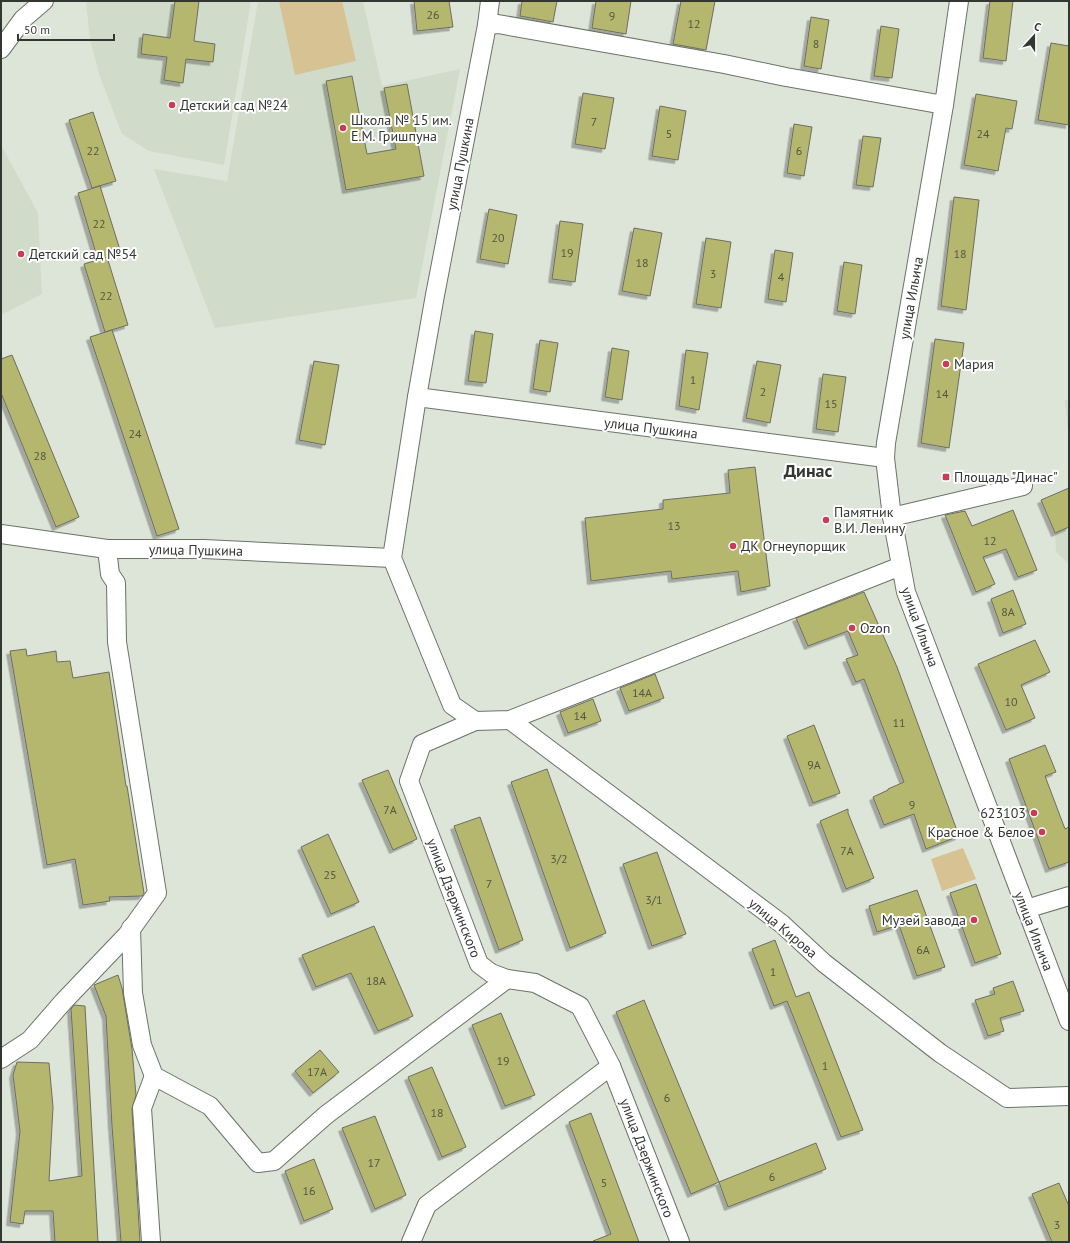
<svg xmlns="http://www.w3.org/2000/svg" width="1070" height="1243" font-family="'PT Sans',sans-serif">
<style>
.built{fill:#d0dcc9}
.green{fill:#d7c294}
.building{fill:#b4b76d;stroke:#6d6e61;filter:url(#shadow)}
.lines{fill:none;stroke-linecap:round;stroke-linejoin:round}
.minor-casing{stroke:#6b7367;stroke-width:20}
.minor{stroke:#fff;stroke-width:18}
.poi-dot{fill:#cb3b58;stroke:#fff;stroke-width:1.5}
.labels{text-anchor:middle;dominant-baseline:central;stroke-width:4;stroke-linejoin:round;paint-order:stroke}
.number-label{font-size:12px;fill:#535741}
.poi-label{font-size:14px;fill:#333732;stroke:#fff;text-anchor:start}
.street-label{font-size:14px;fill:#333732;stroke:#fff}
.district-label{font-size:18px;font-weight:bold;fill:#333732;stroke:#fff}
</style>
<defs>
<filter id="shadow"><feDropShadow dx="-3.5" dy="3.5" stdDeviation="0" flood-color="#0004"/></filter>
</defs>
<rect width="100%" height="100%" fill="#dde5d9"/>
<g class="built">
<polygon points="86,1 251,1 224,165 149,151 122,134 100,77 90,40"/>
<polygon points="258,1 363,1 382,86 460,69 416,298 215,328 154,169 227,181"/>
<polygon points="1,145 38,213 42,294 1,315"/>
<polygon points="1065,400 1069,400 1069,458 1068,431"/>
<polygon points="1069,527 1069,564 1056,552 1055,533"/>
</g>
<g class="green">
<polygon points="279,1 342,1 356,61 295,75"/>
<polygon points="963,848 976,879 942,891 931,859"/>
</g>
<g class="building">
<polygon points="175,1 199,1 194,41 215,44 213,62 186,59 183,83 164,80 167,57 141,54 143,34 170,38"/>
<polygon points="414,1 449,1 453,27 417,31"/>
<polygon points="522,1 557,1 553,22 520,16"/>
<polygon points="596,1 631,1 626,34 592,28"/>
<polygon points="681,1 715,1 706,50 673,44"/>
<polygon points="990,1 1013,1 1006,61 983,58"/>
<polygon points="811,17 829,20 821,69 804,66"/>
<polygon points="881,26 899,29 892,78 874,76"/>
<polygon points="1051,43 1069,46 1069,125 1038,120"/>
<polygon points="352,76 367,154 396,149 384,88 407,84 424,176 346,190 326,81"/>
<polygon points="583,93 614,98 605,149 575,144"/>
<polygon points="976,94 1017,101 1012,129 1006,128 998,171 964,165"/>
<polygon points="660,106 686,111 678,160 652,156"/>
<polygon points="93,112 116,181 92,188 69,120"/>
<polygon points="794,124 812,127 804,176 787,173"/>
<polygon points="863,136 881,138 873,187 856,185"/>
<polygon points="100,186 121,253 98,260 78,193"/>
<polygon points="954,197 979,200 966,310 941,306"/>
<polygon points="489,209 517,215 508,264 480,259"/>
<polygon points="560,221 583,224 575,282 552,279"/>
<polygon points="634,228 662,233 650,296 622,291"/>
<polygon points="706,238 731,242 721,308 696,304"/>
<polygon points="775,250 793,253 786,302 768,299"/>
<polygon points="107,257 128,325 105,332 84,264"/>
<polygon points="844,262 862,265 855,314 837,311"/>
<polygon points="112,330 179,529 157,536 90,337"/>
<polygon points="475,331 493,334 486,383 468,381"/>
<polygon points="935,339 964,343 949,448 921,443"/>
<polygon points="540,340 558,343 550,392 533,389"/>
<polygon points="612,348 629,351 622,400 605,397"/>
<polygon points="686,350 708,353 699,410 679,406"/>
<polygon points="12,355 79,517 56,527 1,393 1,359"/>
<polygon points="314,361 339,365 325,445 299,440"/>
<polygon points="757,361 781,365 770,423 746,418"/>
<polygon points="823,374 846,377 838,432 816,429"/>
<polygon points="755,467 770,586 741,592 738,571 672,579 671,571 591,581 585,518 663,509 663,500 730,493 728,470"/>
<polygon points="1069,488 1069,527 1055,533 1041,500"/>
<polygon points="1013,510 1037,570 1018,577 1006,549 983,557 995,584 976,592 945,515 965,511 972,526"/>
<polygon points="1013,590 1026,624 1003,633 991,599"/>
<polygon points="864,592 897,667 959,836 926,849 914,814 884,825 873,797 888,790 888,789 904,782 864,679 856,682 846,659 858,655 848,631 808,646 796,618"/>
<polygon points="1035,640 1050,672 1021,685 1035,718 1006,730 978,664"/>
<polygon points="26,649 27,656 56,651 57,662 70,661 73,678 109,672 126,786 127,786 144,893 142,896 109,897 110,901 83,905 75,859 47,865 10,651"/>
<polygon points="655,674 664,698 629,711 620,688"/>
<polygon points="593,699 601,721 568,733 560,712"/>
<polygon points="814,725 840,793 813,803 787,736"/>
<polygon points="1045,745 1056,772 1045,776 1065,829 1069,827 1069,862 1049,869 1009,759"/>
<polygon points="547,769 606,933 570,948 511,782"/>
<polygon points="388,770 417,839 393,850 362,780"/>
<polygon points="848,809 848,813 874,878 846,889 820,821"/>
<polygon points="480,817 523,940 499,950 454,826"/>
<polygon points="328,834 359,902 331,914 301,847"/>
<polygon points="657,852 686,934 652,946 623,864"/>
<polygon points="976,884 1001,954 975,963 950,893"/>
<polygon points="917,890 945,967 917,976 899,925 877,932 869,906"/>
<polygon points="374,926 413,1016 378,1031 351,973 316,987 302,955"/>
<polygon points="775,940 796,997 809,992 863,1130 841,1137 787,1001 774,1006 752,949"/>
<polygon points="118,975 122,988 132,1049 136,1095 132,1109 140,1242 121,1242 112,1126 106,1016 94,985"/>
<polygon points="1013,981 1024,1011 1000,1018 1004,1031 988,1036 975,1000 995,994 993,988"/>
<polygon points="644,1000 719,1182 691,1194 616,1012"/>
<polygon points="74,1005 85,1006 98,1242 55,1242 53,1211 25,1211 23,1224 10,1222 20,1131 13,1075 17,1062 49,1063 53,1107 49,1181 82,1176 71,1009"/>
<polygon points="501,1013 535,1095 505,1106 472,1025"/>
<polygon points="320,1050 339,1072 313,1093 295,1071"/>
<polygon points="432,1067 466,1147 442,1157 408,1077"/>
<polygon points="591,1113 639,1242 593,1242 593,1241 611,1234 569,1122"/>
<polygon points="375,1116 406,1195 375,1209 342,1128"/>
<polygon points="816,1143 826,1169 728,1207 719,1182"/>
<polygon points="314,1159 333,1209 304,1221 285,1171"/>
<polygon points="1059,1183 1069,1206 1069,1242 1052,1242 1032,1194"/>
</g>
<g class="lines">
<g class="minor-casing">
<g id="minor">
<polyline points="490,1 487,25 435,295 417,397 392,558 452,705 475,721 510,720 901,566"/>
<polyline points="959,1 944,105 886,443 885,458 892,517 906,592 1069,1021"/>
<polyline points="487,25 498,24 724,64 786,77 944,105"/>
<polyline points="1,49 23,19 44,1"/>
<polyline points="417,397 885,458"/>
<polyline points="892,517 1023,486"/>
<polyline points="1,534 107,549 204,549 392,558"/>
<polyline points="510,720 782,924 824,963 940,1053 1007,1098 1069,1096"/>
<polyline points="475,721 422,744 409,781 479,964 491,973 507,979 535,983 580,1006 611,1066 680,1242"/>
<polyline points="1026,909 1069,896"/>
<polyline points="131,928 133,993 142,1045 154,1076 210,1106 258,1163 274,1161 326,1115 507,979"/>
<polyline points="1,1059 30,1040 63,1002 127,935 157,893 117,642 116,583 110,574 107,549"/>
<polyline points="151,1242 142,1108 154,1076"/>
<polyline points="411,1242 427,1205 611,1066"/>
</g>
</g>
<use href="#minor" class="minor"/>
</g>
<g class="poi-dot">
<circle cx="172" cy="105" r="4"/>
<circle cx="343" cy="128" r="4"/>
<circle cx="21" cy="254" r="4"/>
<circle cx="946" cy="364" r="4"/>
<rect x="942" y="473" width="8" height="8" rx="2"/>
<circle cx="826" cy="520" r="4"/>
<circle cx="733" cy="546" r="4"/>
<circle cx="852" cy="628" r="4"/>
<circle cx="1034" cy="813" r="4"/>
<circle cx="1042" cy="832" r="4"/>
<circle cx="974" cy="920" r="4"/>
</g>
<g class="labels">
<g class="number-label">
<text x="433" y="14">26</text>
<text x="612" y="15">9</text>
<text x="694" y="23">12</text>
<text x="816" y="43">8</text>
<text x="594" y="121">7</text>
<text x="669" y="133">5</text>
<text x="983" y="133">24</text>
<text x="93" y="150">22</text>
<text x="799" y="150">6</text>
<text x="99" y="223">22</text>
<text x="498" y="237">20</text>
<text x="567" y="252">19</text>
<text x="960" y="253">18</text>
<text x="642" y="262">18</text>
<text x="713" y="273">3</text>
<text x="781" y="276">4</text>
<text x="106" y="295">22</text>
<text x="693" y="379">1</text>
<text x="763" y="391">2</text>
<text x="942" y="393">14</text>
<text x="831" y="403">15</text>
<text x="135" y="433">24</text>
<text x="40" y="455">28</text>
<text x="674" y="525">13</text>
<text x="990" y="540">12</text>
<text x="1008" y="611">8А</text>
<text x="642" y="692">14А</text>
<text x="1011" y="701">10</text>
<text x="580" y="715">14</text>
<text x="899" y="722">11</text>
<text x="814" y="764">9А</text>
<text x="912" y="804">9</text>
<text x="390" y="809">7А</text>
<text x="847" y="850">7А</text>
<text x="559" y="858">3/2</text>
<text x="330" y="874">25</text>
<text x="489" y="883">7</text>
<text x="654" y="899">3/1</text>
<text x="923" y="949">6А</text>
<text x="773" y="971">1</text>
<text x="376" y="980">18А</text>
<text x="503" y="1060">19</text>
<text x="825" y="1065">1</text>
<text x="317" y="1071">17А</text>
<text x="667" y="1097">6</text>
<text x="437" y="1112">18</text>
<text x="374" y="1162">17</text>
<text x="772" y="1176">6</text>
<text x="604" y="1182">5</text>
<text x="309" y="1190">16</text>
<text x="1057" y="1224">3</text>
</g>
<g class="poi-label">
<text x="180" y="105">Детский сад №24</text>
<text x="351" y="120">Школа № 15 им.<tspan x="351" dy="16">Е.М. Гришпуна</tspan></text>
<text x="29" y="254">Детский сад №54</text>
<text x="954" y="364">Мария</text>
<text x="954" y="477">Площадь "Динас"</text>
<text x="834" y="512">Памятник<tspan x="834" dy="16">В.И. Ленину</tspan></text>
<text x="741" y="546">ДК Огнеупорщик</text>
<text x="860" y="628">Ozon</text>
<text x="1026" y="813" text-anchor="end">623103</text>
<text x="1034" y="832" text-anchor="end">Красное &amp; Белое</text>
<text x="966" y="920" text-anchor="end">Музей завода</text>
</g>
<g class="street-label">
<text transform="translate(460 164) rotate(-79)">улица Пушкина</text>
<text transform="translate(911 298) rotate(-80)">улица Ильича</text>
<text transform="translate(651 428) rotate(7)">улица Пушкина</text>
<text transform="translate(196 550) rotate(1)">улица Пушкина</text>
<text transform="translate(920 627) rotate(70)">улица Ильича</text>
<text transform="translate(454 898) rotate(69)">улица Дзержинского</text>
<text transform="translate(783 928) rotate(40)">улица Кирова</text>
<text transform="translate(1034 931) rotate(69)">улица Ильича</text>
<text transform="translate(647 1158) rotate(69)">улица Дзержинского</text>
</g>
<g class="district-label">
<text x="808" y="470">Динас</text>
</g>
</g>
<rect width="1070" height="1243" fill="none" stroke="#333732" stroke-width="4"/>
<g transform="translate(1034 36) rotate(21)" stroke="#ffffff" stroke-width="3" paint-order="stroke">
<path d="M0-3L7 15L0 10L-7 15Z" fill="#333732"/>
<text y="-6" font-size="11" font-weight="bold" text-anchor="middle" fill="#333732">С</text>
</g>
<path d="M18 34v6h96v-6" fill="none" stroke="#333732" stroke-width="2"/>
<text x="24" y="34" font-size="12" fill="#333732" stroke="#ffffff" stroke-width="3" paint-order="stroke">50 m</text>
</svg>
